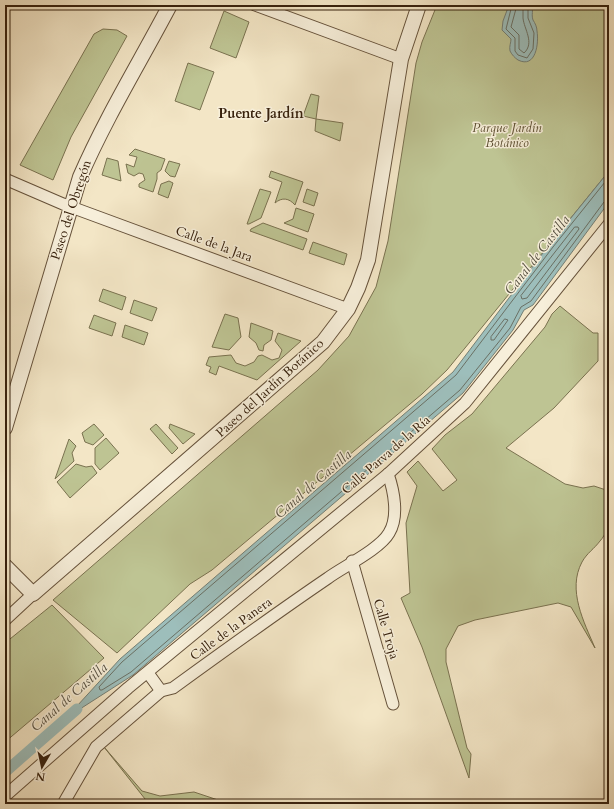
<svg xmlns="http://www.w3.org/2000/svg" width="614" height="809" font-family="Cardo,serif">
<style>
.green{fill:#bec493;stroke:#7a7250}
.water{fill:#9dbebb;stroke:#747f75}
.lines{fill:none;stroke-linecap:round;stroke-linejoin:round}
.shore{stroke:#6a7064;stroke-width:1}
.canal{stroke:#9dbebb;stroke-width:11}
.minor-casing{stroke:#66523b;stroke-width:13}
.tertiary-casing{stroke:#66523b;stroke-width:16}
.minor{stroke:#f7efda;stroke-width:11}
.tertiary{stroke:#f7efda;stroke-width:14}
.labels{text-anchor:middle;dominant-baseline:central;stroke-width:3;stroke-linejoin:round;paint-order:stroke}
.park-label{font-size:13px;font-style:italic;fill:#605235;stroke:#f7efda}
.street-label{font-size:13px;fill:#37210d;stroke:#f7efda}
.neighbourhood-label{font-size:14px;font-weight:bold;fill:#37210d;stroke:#f7efda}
.water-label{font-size:14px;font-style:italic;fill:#565041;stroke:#f7efda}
</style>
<rect width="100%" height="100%" fill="#f3e6c6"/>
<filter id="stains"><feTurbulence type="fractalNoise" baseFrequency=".005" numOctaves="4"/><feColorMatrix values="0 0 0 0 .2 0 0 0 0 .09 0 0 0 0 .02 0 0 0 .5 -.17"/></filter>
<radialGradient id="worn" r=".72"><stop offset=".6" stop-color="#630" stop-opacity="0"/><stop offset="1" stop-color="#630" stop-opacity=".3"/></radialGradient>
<g class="green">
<polygon points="437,5 609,5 609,171 483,326 447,370 422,394 212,570 190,584 117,653 53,600 318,370 349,336 376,287 388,241 416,63 422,42"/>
<polygon points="224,11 249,22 236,58 210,48"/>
<polygon points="103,29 117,30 127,36 71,137 53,180 20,165 94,34"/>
<polygon points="188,63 214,72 200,110 175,101"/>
<polygon points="311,94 319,96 316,119 343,123 340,141 315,131 316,119 303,116"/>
<polygon points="135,149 165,159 161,170 157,173 157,179 153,192 139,187 139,184 145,180 143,174 139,173 134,176 128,173 126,164 134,167 137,157 129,155"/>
<polygon points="107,158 118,161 121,181 102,175"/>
<polygon points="169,161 180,164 175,177 170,176 165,171"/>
<path d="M271,171l32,11 -8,23c-6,-7 -13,-8 -20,-2l7,-21 -13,-5z"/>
<polygon points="169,181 173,183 168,198 158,194 161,184"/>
<polygon points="260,189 271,192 261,218 249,224 247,224"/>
<polygon points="307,189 318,193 314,206 303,202"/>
<polygon points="296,208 314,214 308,232 284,223 293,219"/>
<polygon points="263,223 307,239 303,250 250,231 251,229"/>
<polygon points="313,242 347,254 344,265 309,253"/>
<polygon points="103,289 126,297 122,310 99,301"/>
<polygon points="134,300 157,308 152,321 130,313"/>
<path d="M560,306l33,27h5v28l-44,47 -48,40 59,36 18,4 11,-2 15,5c0,16 3,37 -9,50 -6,8 -13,12 -18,21 -15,28 2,60 13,86l-24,-41 -13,-4 -83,17 -17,6 -12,23v13l21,86 4,6 -2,24 -47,-131 -21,-49 9,-5 -4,-70 11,-37 -10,-14 11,-11 25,30 14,-11 -25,-31 13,-14 27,-21 73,-87 7,-13z"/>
<polygon points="225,314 238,318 241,337 229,350 212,347"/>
<polygon points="94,315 116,323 112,336 89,328"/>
<polygon points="251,323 273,331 271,340 264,345 263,351 259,350 256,343 249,337"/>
<polygon points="125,325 148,333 144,345 122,337"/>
<polygon points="278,333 301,341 257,380 219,366 216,375 209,372 211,367 206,365 209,357 231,355 236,363 245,366 254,362 258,356 262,355 272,360 279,358 282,350 275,341"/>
<polygon points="94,424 104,435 93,445 85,442 82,433"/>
<polygon points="156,424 178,448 172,454 150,429"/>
<polygon points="170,424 195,434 183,444 169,428"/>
<polygon points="106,438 119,453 100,470 95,464 95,448"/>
<polygon points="69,439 76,446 72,453 74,461 55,479"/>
<polygon points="76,464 86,467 92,466 97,473 70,498 57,482"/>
<polygon points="52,605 104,658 5,742 5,643"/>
<polygon points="104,747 142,791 160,796 194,792 230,804 149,804"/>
</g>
<g class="water">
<path d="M509,5h22c3,6 0,9 2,15 2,3 4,7 4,11 2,12 -1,38 -19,29 -3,-2 -6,-5 -8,-9 -1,-5 1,-8 1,-12l-9,-9 1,-9z"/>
<polygon points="609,171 609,202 533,305 524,310 513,330 463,393 133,675 66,718 120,659 453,372 549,245"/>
</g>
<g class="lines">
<g class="shore">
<polyline points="512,5 506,29 515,38 515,51 518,55 527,58 533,49 534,33 528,18 528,5"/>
<path d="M517,5l-6,22 8,8v14l5,4c11,-10 0,-24 -1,-35 0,-4 0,-8 0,-13"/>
<polyline points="609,177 553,247 456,375 122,662 99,687 100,690 102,690 131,672 460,390 510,328 521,307 531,301 604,202 609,201"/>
<polygon points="575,227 578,227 579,229 527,298 522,299 521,296"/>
<polygon points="505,319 508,320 494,340 491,340 491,337"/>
</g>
<polyline class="canal" points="5,772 77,709"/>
<g class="minor-casing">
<g id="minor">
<polyline points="255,5 401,59"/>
<polyline points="5,179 63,204 348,309"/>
<polyline points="352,561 393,704"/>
<polyline points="5,620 33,594"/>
<polyline points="148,673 161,691"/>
<polyline points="5,796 128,688 388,474 465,403 609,224"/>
<path d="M63,804l33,-57 65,-56 12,-3c51,-37 102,-74 155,-110 15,-11 52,-29 61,-45 10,-16 5,-42 -1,-59"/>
</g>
</g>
<g class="tertiary-casing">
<g id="tertiary">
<path d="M5,428l75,-251c26,-60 60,-115 90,-172"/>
<polyline points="5,566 33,594 323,342 348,309 358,288 368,260 401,59 419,5"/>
</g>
</g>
<use href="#minor" class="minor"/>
<use href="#tertiary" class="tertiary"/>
</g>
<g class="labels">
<g class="park-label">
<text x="507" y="128">Parque Jardín<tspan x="507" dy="15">Botánico</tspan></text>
</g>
<g class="street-label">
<text transform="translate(71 210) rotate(-72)">Paseo del Obregón</text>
<text transform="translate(214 244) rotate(20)">Calle de la Jara</text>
<text transform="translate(270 388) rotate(-42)">Paseo del Jardín Botánico</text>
<text transform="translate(386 455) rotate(-41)">Calle Parva de la Ría</text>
<text transform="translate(231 629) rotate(-36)">Calle de la Panera</text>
<text transform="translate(386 629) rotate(74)">Calle Troja</text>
</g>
<g class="neighbourhood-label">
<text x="261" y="113">Puente Jardín</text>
</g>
<g class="water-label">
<text transform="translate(537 255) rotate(-52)">Canal de Castilla</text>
<text transform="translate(313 484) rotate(-41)">Canal de Castilla</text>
<text transform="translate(69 697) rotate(-41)">Canal de Castilla</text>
</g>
</g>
<rect width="614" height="809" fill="none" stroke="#f3e6c6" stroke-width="20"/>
<rect x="6" y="6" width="602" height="797" fill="none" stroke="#37210d" stroke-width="2"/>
<rect x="10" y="10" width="594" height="789" fill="none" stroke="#37210d"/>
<g transform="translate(42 767) rotate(189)" stroke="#f7efda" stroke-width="3" paint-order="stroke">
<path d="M0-3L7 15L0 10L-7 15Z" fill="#37210d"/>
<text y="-6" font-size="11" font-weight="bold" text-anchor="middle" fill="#37210d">N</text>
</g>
<rect width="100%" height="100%" filter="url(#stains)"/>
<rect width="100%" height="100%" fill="url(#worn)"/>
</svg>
